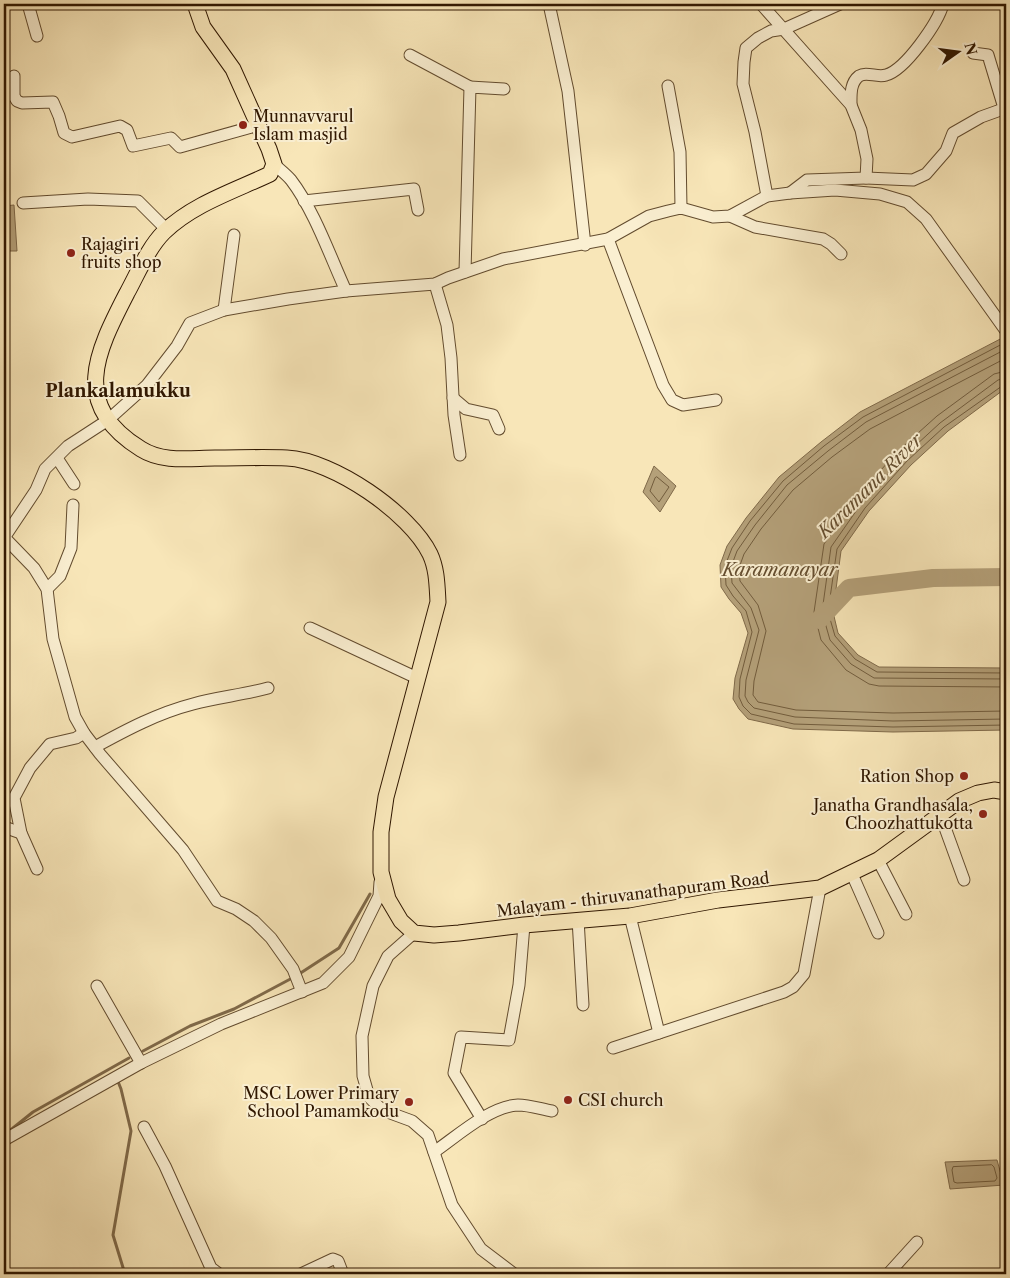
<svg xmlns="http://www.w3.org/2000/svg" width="1010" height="1278" font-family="'Libre Caslon Text',serif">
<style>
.water{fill:#b4a079;stroke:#7f6949}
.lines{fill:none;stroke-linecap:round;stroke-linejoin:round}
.shore{stroke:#725c3c;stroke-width:1}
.stream{stroke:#7f6949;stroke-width:3}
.river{stroke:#b4a079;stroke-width:18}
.minor-casing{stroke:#624b2e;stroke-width:13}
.major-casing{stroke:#301700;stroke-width:17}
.minor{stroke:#faefd1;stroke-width:11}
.major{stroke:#f8e6b8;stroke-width:15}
.poi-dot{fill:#8f2418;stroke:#faefd1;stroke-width:2}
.labels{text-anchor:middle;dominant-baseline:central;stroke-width:4;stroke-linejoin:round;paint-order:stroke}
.poi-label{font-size:16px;fill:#301700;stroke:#faefd1;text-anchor:start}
.street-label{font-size:16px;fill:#301700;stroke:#faefd1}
.neighbourhood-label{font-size:18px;font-weight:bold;fill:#301700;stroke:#faefd1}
.water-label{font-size:18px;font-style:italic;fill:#654e30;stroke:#faefd1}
</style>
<rect width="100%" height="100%" fill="#f8e6b8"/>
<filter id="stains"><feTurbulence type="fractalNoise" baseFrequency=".004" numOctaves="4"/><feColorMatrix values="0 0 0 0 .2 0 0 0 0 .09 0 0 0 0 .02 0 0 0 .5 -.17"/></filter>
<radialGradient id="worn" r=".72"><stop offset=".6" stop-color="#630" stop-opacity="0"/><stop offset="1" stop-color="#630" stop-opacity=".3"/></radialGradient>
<g class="water">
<polygon points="14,205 17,251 4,251 4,206"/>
<polygon points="1006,336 1006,388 948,431 911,465 869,511 841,551 833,612 838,633 858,655 879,667 1006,668 1006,730 893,732 793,729 748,719 739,709 733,699 735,678 748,633 741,613 729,599 721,587 720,565 727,546 746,518 779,477 821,442 860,412"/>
<polygon points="654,466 676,486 660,512 643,492"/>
<polygon points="997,1160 1004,1185 950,1189 945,1162"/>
</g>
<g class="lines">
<g class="shore">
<polyline points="1006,342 863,417 824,446 783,481 750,521 732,548 725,566 726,585 733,596 746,611 752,632 740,679 739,697 743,706 751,714 794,724 893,727 1006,725"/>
<polyline points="1006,349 866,422 828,451 787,485 755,525 737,551 731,567 732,583 751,608 759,630 746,680 745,696 748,702 754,708 795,717 893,721 1006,719"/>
<polyline points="1006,358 870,429 832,457 793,490 761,529 744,554 739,568 740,581 758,605 766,631 754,681 753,695 758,702 796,710 893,713 1006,711"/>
<polyline points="1006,371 994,374 937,416 898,451 855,499 824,544 814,612 821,640 846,670 869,684 879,686 1006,687"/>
<polyline points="1006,378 998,380 940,423 903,457 861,504 831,547 822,612 830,640 851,664 874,678 1006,679"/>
<polyline points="1006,385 1002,386 944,427 907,461 865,508 837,549 828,612 835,636 855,659 877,672 1006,673"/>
<polygon points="657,477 669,487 659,502 650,491 655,478"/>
<polygon points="992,1165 994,1167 997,1178 995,1181 957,1183 954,1182 952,1170 953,1167"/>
</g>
<g class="stream">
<polyline points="143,1051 190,1026 234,1009 296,976 339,948 370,894"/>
<polyline points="117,1079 121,1089 131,1131 113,1235 125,1274"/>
<polyline points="8,1132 33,1112 129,1058"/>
</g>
<polyline class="river" points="819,620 849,588 933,578 1006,577"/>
<g class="minor-casing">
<g id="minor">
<polyline points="28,4 37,36"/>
<polyline points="549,4 568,91 585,245"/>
<polyline points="761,4 851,105 861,130 867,159 866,178 807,180 790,193"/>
<polyline points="973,53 988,55 1004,108"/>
<polyline points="410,55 470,87"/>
<polyline points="14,76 14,96 17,101 22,103 53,102 59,116 64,133 72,137 120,126 127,130 133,146 171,138 180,147 259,125"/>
<polyline points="668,86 680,152 681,208"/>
<path d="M851,105c0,-10 -1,-22 8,-29 8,-5 18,2 27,-1 19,-5 52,-52 57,-71"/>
<path d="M274,164c5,5 12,10 17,16 23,30 39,76 55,111"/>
<polyline points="866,178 913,180 926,174 946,151 953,133 981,117 1006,108"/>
<polyline points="767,196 755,132 743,84 744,62 746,48 758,38 771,31 784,29 840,4"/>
<polyline points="304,201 414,189 418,210"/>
<polyline points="23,203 88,199 138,201 167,230"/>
<polyline points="730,216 755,227 823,239 831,244 841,254"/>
<polyline points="608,239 663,385 672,400 683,405 716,400"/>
<polyline points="465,272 470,87 504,89"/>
<polyline points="435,284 447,325 451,358 454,415 460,455"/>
<polyline points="224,310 234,235"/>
<polyline points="453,398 466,409 493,415 499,429"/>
<polyline points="57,458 74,484"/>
<polyline points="4,537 34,568 47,589 53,639 75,717 84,733 100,754 183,850 217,901 236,909 254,921 271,938 293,969 302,992"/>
<polyline points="4,538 36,490 45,469 68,446 108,420 147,385 177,346 190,323 224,310 288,299 346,291 435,284 448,278 503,259 608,239 649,216 668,211 681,208 713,217 730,216 767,196 790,193 835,190 880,194 907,202 926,219 1006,331"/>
<polyline points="47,589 60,576 71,548 73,505"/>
<polyline points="310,628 417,678"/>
<path d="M95,747c31,-17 63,-34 98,-43 25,-7 50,-9 75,-16"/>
<polyline points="940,814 964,880"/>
<polyline points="4,827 21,833"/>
<polyline points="878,860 906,914"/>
<polyline points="37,869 21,833 14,798 30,768 50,744 76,738 84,733"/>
<polyline points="852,874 878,933"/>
<polyline points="630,916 659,1033"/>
<polyline points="578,919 583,1005"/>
<polyline points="414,933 388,956 373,986 362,1036 363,1076 369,1097 382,1110 412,1121 428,1135 452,1205 481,1249 514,1274"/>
<polyline points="97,986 141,1063"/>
<polyline points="613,1048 784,992 793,987 804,974 820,888"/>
<polyline points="482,1119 454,1073 461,1037 509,1040 519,985 524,925"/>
<polyline points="144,1127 165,1166 211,1268 219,1274"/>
<polyline points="4,1140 141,1063 221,1024 323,983 349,957 379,896 380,882"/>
<path d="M434,1152c22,-15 56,-46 84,-47 11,0 23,4 34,6"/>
<polyline points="301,1274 333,1259 338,1261 343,1274"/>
<polyline points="888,1274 917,1242"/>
</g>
</g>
<g class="major-casing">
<path id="major" d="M195,4l8,23 30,42 36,80 5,15 -4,10c-36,17 -77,30 -106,58 -16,16 -26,41 -37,61 -31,60 -57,112 14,156 22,14 50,9 74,9 24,0 48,-1 72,0 46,2 123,55 143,96 7,15 7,31 8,48l-52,195 -5,35v40l7,27 13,22 13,12 20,2 25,-2 65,-8 106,-9 88,-16 102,-12 58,-28 81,-59 19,-8 16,-3 12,2"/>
</g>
<use href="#minor" class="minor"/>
<use href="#major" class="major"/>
</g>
<g class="poi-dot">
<circle cx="243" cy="125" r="5"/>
<circle cx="71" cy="253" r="5"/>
<circle cx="964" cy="776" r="5"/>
<circle cx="983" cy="814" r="5"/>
<circle cx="568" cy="1100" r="5"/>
<circle cx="409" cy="1102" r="5"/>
</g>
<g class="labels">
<g class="poi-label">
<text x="253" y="116">Munnavvarul<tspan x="253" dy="18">Islam masjid</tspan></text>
<text x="81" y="244">Rajagiri<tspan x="81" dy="18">fruits shop</tspan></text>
<text x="954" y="776" text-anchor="end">Ration Shop</text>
<text x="973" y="805" text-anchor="end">Janatha Grandhasala,<tspan x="973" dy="18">Choozhattukotta</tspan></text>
<text x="399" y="1093" text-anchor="end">MSC Lower Primary<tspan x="399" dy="18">School Pamamkodu</tspan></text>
<text x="578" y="1100">CSI church</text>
</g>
<g class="street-label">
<text transform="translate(633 894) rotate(-7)">Malayam - thiruvanathapuram Road</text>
</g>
<g class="neighbourhood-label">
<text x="118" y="391">Plankalamukku</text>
</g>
<g class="water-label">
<text transform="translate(870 486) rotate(-45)">Karamana River</text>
<text x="780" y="570">Karamanayar</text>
</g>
</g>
<rect width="1010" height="1278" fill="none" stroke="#f8e6b8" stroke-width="20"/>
<rect x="5" y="5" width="1000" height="1268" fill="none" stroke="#301700" stroke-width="2.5"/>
<rect x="10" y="10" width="990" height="1258" fill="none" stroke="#301700"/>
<g transform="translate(958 52) rotate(76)" stroke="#faefd1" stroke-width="4" paint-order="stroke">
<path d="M0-4L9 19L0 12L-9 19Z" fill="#301700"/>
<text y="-8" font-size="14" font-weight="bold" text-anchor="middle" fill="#301700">N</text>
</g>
<rect width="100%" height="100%" filter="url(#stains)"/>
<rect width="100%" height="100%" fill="url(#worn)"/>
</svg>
